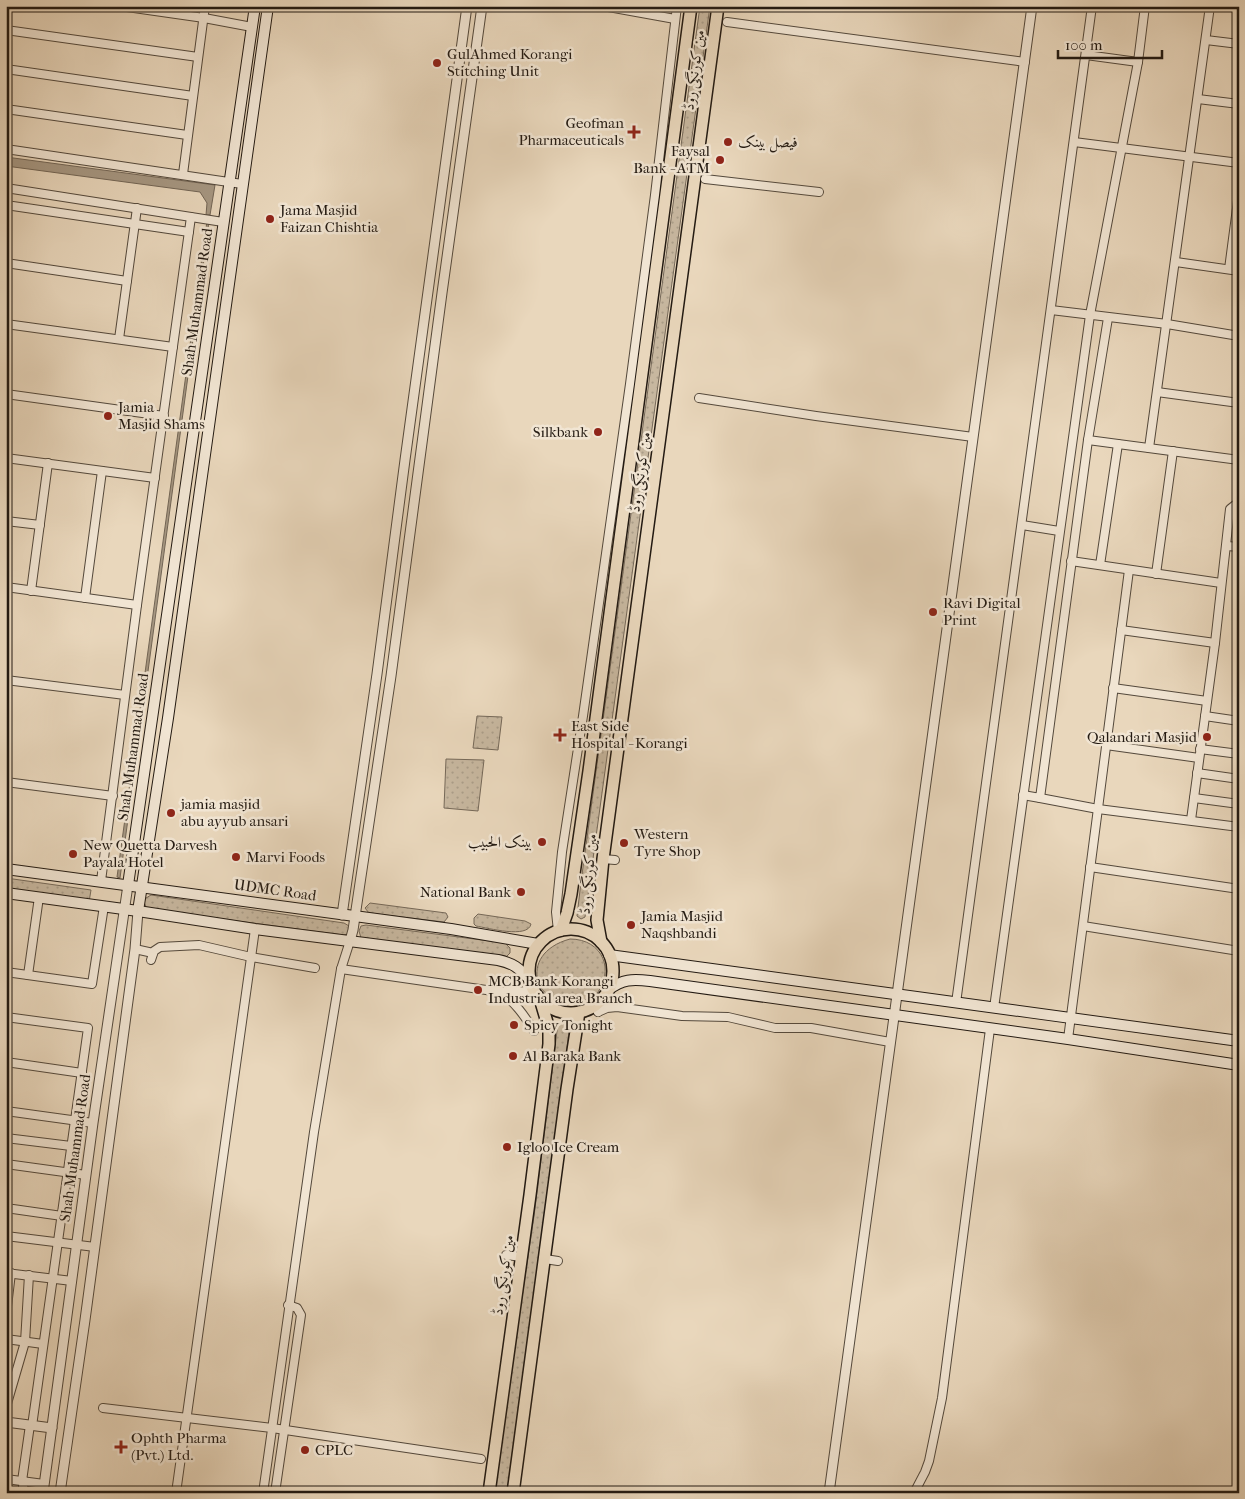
<svg xmlns="http://www.w3.org/2000/svg" width="1245" height="1499" font-family="'IM FELL French Canon',Amiri,serif">
<style>
.grass{fill:url(#grass-dots);stroke:#756858}
.water{fill:#a69782;stroke:#726555}
.lines{fill:none;stroke-linecap:round;stroke-linejoin:round}
.minor-casing{stroke:#54493c;stroke-width:10}
.tertiary-casing{stroke:#54493c;stroke-width:11}
.secondary-casing{stroke:#231a12;stroke-width:12}
.primary-casing{stroke:#231a12;stroke-width:14}
.minor{stroke:#f1e5d3;stroke-width:8}
.tertiary{stroke:#f1e5d3;stroke-width:9}
.secondary{stroke:#f1e5d3;stroke-width:10}
.primary{stroke:#e9d7bc;stroke-width:11}
.poi-dot{fill:#8f2418;stroke:#f1e5d3;stroke-width:2}
.labels{text-anchor:middle;dominant-baseline:central;stroke-width:5;stroke-linejoin:round;paint-order:stroke}
.poi-label{font-size:15px;fill:#231a12;stroke:#f1e5d3;text-anchor:start}
.street-label{font-size:15px;fill:#231a12;stroke:#f1e5d3}
</style>
<defs>
<pattern id="grass-dots" width="8" height="8" patternUnits="userSpaceOnUse" patternTransform="scale(1.25)"><rect width="8" height="8" fill="#c7b79f"/><path d="M2 2h.1M6 6h.1" fill="none" stroke="#ab9d88" stroke-width="1.8" stroke-linecap="round"/></pattern>
</defs>
<rect width="100%" height="100%" fill="#e9d7bc"/>
<filter id="stains"><feTurbulence type="fractalNoise" baseFrequency=".004" numOctaves="4"/><feColorMatrix values="0 0 0 0 .2 0 0 0 0 .09 0 0 0 0 .02 0 0 0 .5 -.17"/></filter>
<radialGradient id="worn" r=".72"><stop offset=".6" stop-color="#630" stop-opacity="0"/><stop offset="1" stop-color="#630" stop-opacity=".3"/></radialGradient>
<g class="grass">
<polygon points="700,6 710,6 585,917 581,919 577,916 581,882"/>
<polygon points="477,716 502,717 498,750 473,748"/>
<polygon points="446,759 484,760 478,811 444,808"/>
<polygon points="6,878 91,890 89,902 6,889"/>
<polygon points="151,895 344,923 349,926 348,934 343,935 147,909 144,902 146,898"/>
<polygon points="370,903 446,913 448,917 444,922 369,913 365,908"/>
<path d="M478,914l47,7 6,3c-3,15 -43,4 -55,2l-2,-2v-6z"/>
<polygon points="366,925 505,943 510,948 510,953 505,958 361,938 359,931 361,926"/>
<path d="M570,939c33,0 46,32 25,57 -57,27 -84,-41 -25,-57z"/>
<polygon points="564,1021 570,1025 507,1493 493,1493 534,1216 558,1023"/>
</g>
<g class="water">
<polygon points="6,157 215,185 210,215 206,215 207,203 200,192 6,166"/>
<polygon points="207,221 209,221 120,878 117,877"/>
</g>
<g class="lines">
<g class="minor-casing">
<g id="minor">
<polyline points="120,6 204,18 252,27"/>
<polyline points="603,6 675,19"/>
<polyline points="727,22 1025,62"/>
<polyline points="6,30 198,57"/>
<polyline points="1206,40 1239,44"/>
<polyline points="1086,55 1138,62"/>
<polyline points="6,69 193,96"/>
<polyline points="1198,99 1239,104"/>
<polyline points="6,109 187,135"/>
<polyline points="1074,142 1239,163"/>
<polyline points="6,149 242,184"/>
<polyline points="183,174 205,6"/>
<polyline points="705,179 819,192"/>
<polyline points="6,188 223,222"/>
<polyline points="6,205 189,232"/>
<polyline points="1176,262 1239,271"/>
<polyline points="6,263 127,281"/>
<polyline points="1229,269 1239,193"/>
<polyline points="1051,310 1167,324 1239,336"/>
<polyline points="6,324 173,347"/>
<polyline points="119,339 137,208"/>
<polyline points="1157,392 1239,403"/>
<polyline points="6,394 164,416"/>
<polyline points="699,398 816,416 973,437"/>
<polyline points="1088,440 1239,460"/>
<polyline points="1149,448 1210,6"/>
<polyline points="6,458 155,478"/>
<polyline points="6,521 40,525"/>
<polyline points="1022,525 1059,531"/>
<polyline points="1227,546 1239,547"/>
<polyline points="1071,561 1221,583"/>
<polyline points="1100,565 1118,444"/>
<polyline points="1156,574 1173,451"/>
<polyline points="6,587 137,605"/>
<polyline points="31,591 48,463"/>
<polyline points="85,598 102,471"/>
<polyline points="1121,630 1215,643"/>
<polyline points="6,680 125,695"/>
<polyline points="1113,688 1207,701"/>
<polyline points="1205,716 1239,721"/>
<polyline points="1106,745 1199,758"/>
<polyline points="1200,749 1239,754"/>
<polyline points="1197,773 1239,779"/>
<polyline points="6,782 113,796"/>
<polyline points="1023,795 1040,798 1088,440 1108,318"/>
<polyline points="1040,798 1098,809 1239,827"/>
<polyline points="1194,798 1239,804"/>
<polyline points="1191,820 1215,643 1230,509 1235,505 1239,506"/>
<polyline points="603,859 615,860"/>
<polyline points="1090,867 1239,889"/>
<polyline points="101,881 137,605 191,217"/>
<polyline points="1083,926 1239,951"/>
<polyline points="558,931 556,912 562,852 583,716 630,384 655,195 677,6"/>
<polyline points="135,949 153,953"/>
<polyline points="151,960 154,951 160,947 199,945 251,957 315,968"/>
<path d="M341,969l159,23c15,10 24,23 34,39"/>
<polyline points="6,972 92,984 104,906"/>
<polyline points="28,975 39,897"/>
<polyline points="501,992 534,991"/>
<polyline points="956,1003 1092,6"/>
<polyline points="994,1008 1090,315 1138,62 1145,6"/>
<polyline points="598,1012 607,1008 617,1007 682,1016 728,1017 775,1028 811,1028 890,1042"/>
<polyline points="598,1012 608,990"/>
<polyline points="6,1017 88,1028 32,1426"/>
<polyline points="1068,1039 1129,570"/>
<polyline points="6,1062 82,1073"/>
<polyline points="6,1111 93,1123"/>
<polyline points="6,1138 71,1146"/>
<polyline points="6,1164 86,1175"/>
<polyline points="6,1208 62,1216"/>
<polyline points="6,1236 95,1247"/>
<polyline points="506,1255 521,1257"/>
<polyline points="545,1259 558,1261"/>
<polyline points="6,1273 72,1281"/>
<polyline points="6,1315 11,1273"/>
<polyline points="6,1339 43,1344"/>
<polyline points="6,1407 25,1342 29,1275"/>
<polyline points="103,1408 272,1428 481,1459"/>
<polyline points="6,1479 44,1484"/>
<polyline points="22,1481 30,1425"/>
<polyline points="22,1493 24,1481"/>
<polyline points="176,1493 255,929"/>
<polyline points="263,1493 314,1132 341,969 350,941"/>
<polyline points="275,1493 301,1315 297,1308 288,1305"/>
<polyline points="914,1493 925,1472 929,1461 942,1398 990,1029"/>
</g>
</g>
<g class="tertiary-casing">
<g id="tertiary">
<polyline points="342,915 377,674 405,460 467,6"/>
<polyline points="350,941 353,930 391,676 442,293 482,6"/>
<polyline points="6,1422 52,1428"/>
<polyline points="43,1493 93,1123 128,885"/>
<polyline points="60,1493 85,1320 135,949 138,911"/>
<polyline points="829,1493 1032,6"/>
</g>
</g>
<g class="secondary-casing">
<g id="secondary">
<polyline points="6,869 451,929 538,944"/>
<polyline points="128,885 255,6"/>
<path d="M6,893l132,18 117,18 243,31c15,3 21,8 31,19"/>
<polyline points="138,911 168,718 268,6"/>
<polyline points="609,955 1239,1041"/>
<path d="M608,990c15,-11 24,-11 42,-9l418,58 171,26"/>
</g>
</g>
<g class="primary-casing">
<g id="primary">
<circle cx="571" cy="971" r="42"/>
<polyline points="561,930 567,913 571,894 589,771 691,6"/>
<polyline points="601,942 597,920 603,859 718,6"/>
<polyline points="489,1493 530,1195 549,1044 549,1029 541,1002"/>
<polyline points="513,1493 567,1089 579,1012"/>
</g>
</g>
<use href="#minor" class="minor"/>
<use href="#tertiary" class="tertiary"/>
<use href="#secondary" class="secondary"/>
<use href="#primary" class="primary"/>
</g>
<g class="poi-dot">
<circle cx="437" cy="63" r="5"/>
<path d="M631.5 124.5h5v5h5v5h-5v5h-5v-5h-5v-5h5z"/>
<circle cx="728" cy="142" r="5"/>
<circle cx="720" cy="160" r="5"/>
<circle cx="270" cy="219" r="5"/>
<circle cx="108" cy="416" r="5"/>
<circle cx="598" cy="432" r="5"/>
<circle cx="933" cy="612" r="5"/>
<path d="M557.5 727.5h5v5h5v5h-5v5h-5v-5h-5v-5h5z"/>
<circle cx="1207" cy="737" r="5"/>
<circle cx="171" cy="813" r="5"/>
<circle cx="542" cy="842" r="5"/>
<circle cx="624" cy="843" r="5"/>
<circle cx="73" cy="854" r="5"/>
<circle cx="236" cy="857" r="5"/>
<circle cx="521" cy="892" r="5"/>
<circle cx="631" cy="925" r="5"/>
<circle cx="478" cy="990" r="5"/>
<circle cx="514" cy="1025" r="5"/>
<circle cx="513" cy="1056" r="5"/>
<circle cx="507" cy="1147" r="5"/>
<path d="M118.5 1439.5h5v5h5v5h-5v5h-5v-5h-5v-5h5z"/>
<circle cx="305" cy="1450" r="5"/>
</g>
<g class="labels">
<g class="poi-label">
<text x="447" y="54">GulAhmed Korangi<tspan x="447" dy="17">Stitching Unit</tspan></text>
<text x="624" y="123" text-anchor="end">Geofman<tspan x="624" dy="17">Pharmaceuticals</tspan></text>
<text x="738" y="142">فیصل بینک</text>
<text x="710" y="151" text-anchor="end">Faysal<tspan x="710" dy="17">Bank - ATM</tspan></text>
<text x="280" y="210">Jama Masjid<tspan x="280" dy="17">Faizan Chishtia</tspan></text>
<text x="118" y="407">Jamia<tspan x="118" dy="17">Masjid Shams</tspan></text>
<text x="588" y="432" text-anchor="end">Silkbank</text>
<text x="943" y="603">Ravi Digital<tspan x="943" dy="17">Print</tspan></text>
<text x="571" y="726">East Side<tspan x="571" dy="17">Hospital - Korangi</tspan></text>
<text x="1197" y="737" text-anchor="end">Qalandari Masjid</text>
<text x="181" y="804">jamia masjid<tspan x="181" dy="17">abu ayyub ansari</tspan></text>
<text x="634" y="834">Western<tspan x="634" dy="17">Tyre Shop</tspan></text>
<text x="532" y="842" text-anchor="end">بينک الحبيب</text>
<text x="83" y="845">New Quetta Darvesh<tspan x="83" dy="17">Payala Hotel</tspan></text>
<text x="246" y="857">Marvi Foods</text>
<text x="511" y="892" text-anchor="end">National Bank</text>
<text x="641" y="916">Jamia Masjid<tspan x="641" dy="17">Naqshbandi</tspan></text>
<text x="488" y="981">MCB Bank Korangi<tspan x="488" dy="17">Industrial area Branch</tspan></text>
<text x="524" y="1025">Spicy Tonight</text>
<text x="523" y="1056">Al Baraka Bank</text>
<text x="517" y="1147">Igloo Ice Cream</text>
<text x="131" y="1438">Ophth Pharma<tspan x="131" dy="17">(Pvt.) Ltd.</tspan></text>
<text x="315" y="1450">CPLC</text>
</g>
<g class="street-label">
<text transform="translate(694 70) rotate(-82)">مین کورنگی روڈ</text>
<text transform="translate(197 302) rotate(-82)">Shah Muhammad Road</text>
<text transform="translate(640 472) rotate(-82)">مین کورنگی روڈ</text>
<text transform="translate(133 747) rotate(-82)">Shah Muhammad Road</text>
<text transform="translate(588 874) rotate(-85)">مین کورنگی روڈ</text>
<text transform="translate(275 890) rotate(8)">UDMC Road</text>
<text transform="translate(75 1148) rotate(-82)">Shah Muhammad Road</text>
<text transform="translate(503 1275) rotate(-82)">مین کورنگی روڈ</text>
</g>
</g>
<rect width="1245" height="1499" fill="none" stroke="#e9d7bc" stroke-width="25"/>
<rect x="8" y="8" width="1230" height="1484" fill="none" stroke="#231a12" stroke-width="2.5"/>
<rect x="12" y="12" width="1220" height="1474" fill="none" stroke="#231a12"/>
<path d="M1058 50v8h104v-8" fill="none" stroke="#231a12" stroke-width="2.5"/>
<text x="1065" y="50" font-size="15" fill="#231a12" stroke="#f1e5d3" stroke-width="4" paint-order="stroke">100 m</text>
<rect width="100%" height="100%" filter="url(#stains)"/>
<rect width="100%" height="100%" fill="url(#worn)"/>
</svg>
